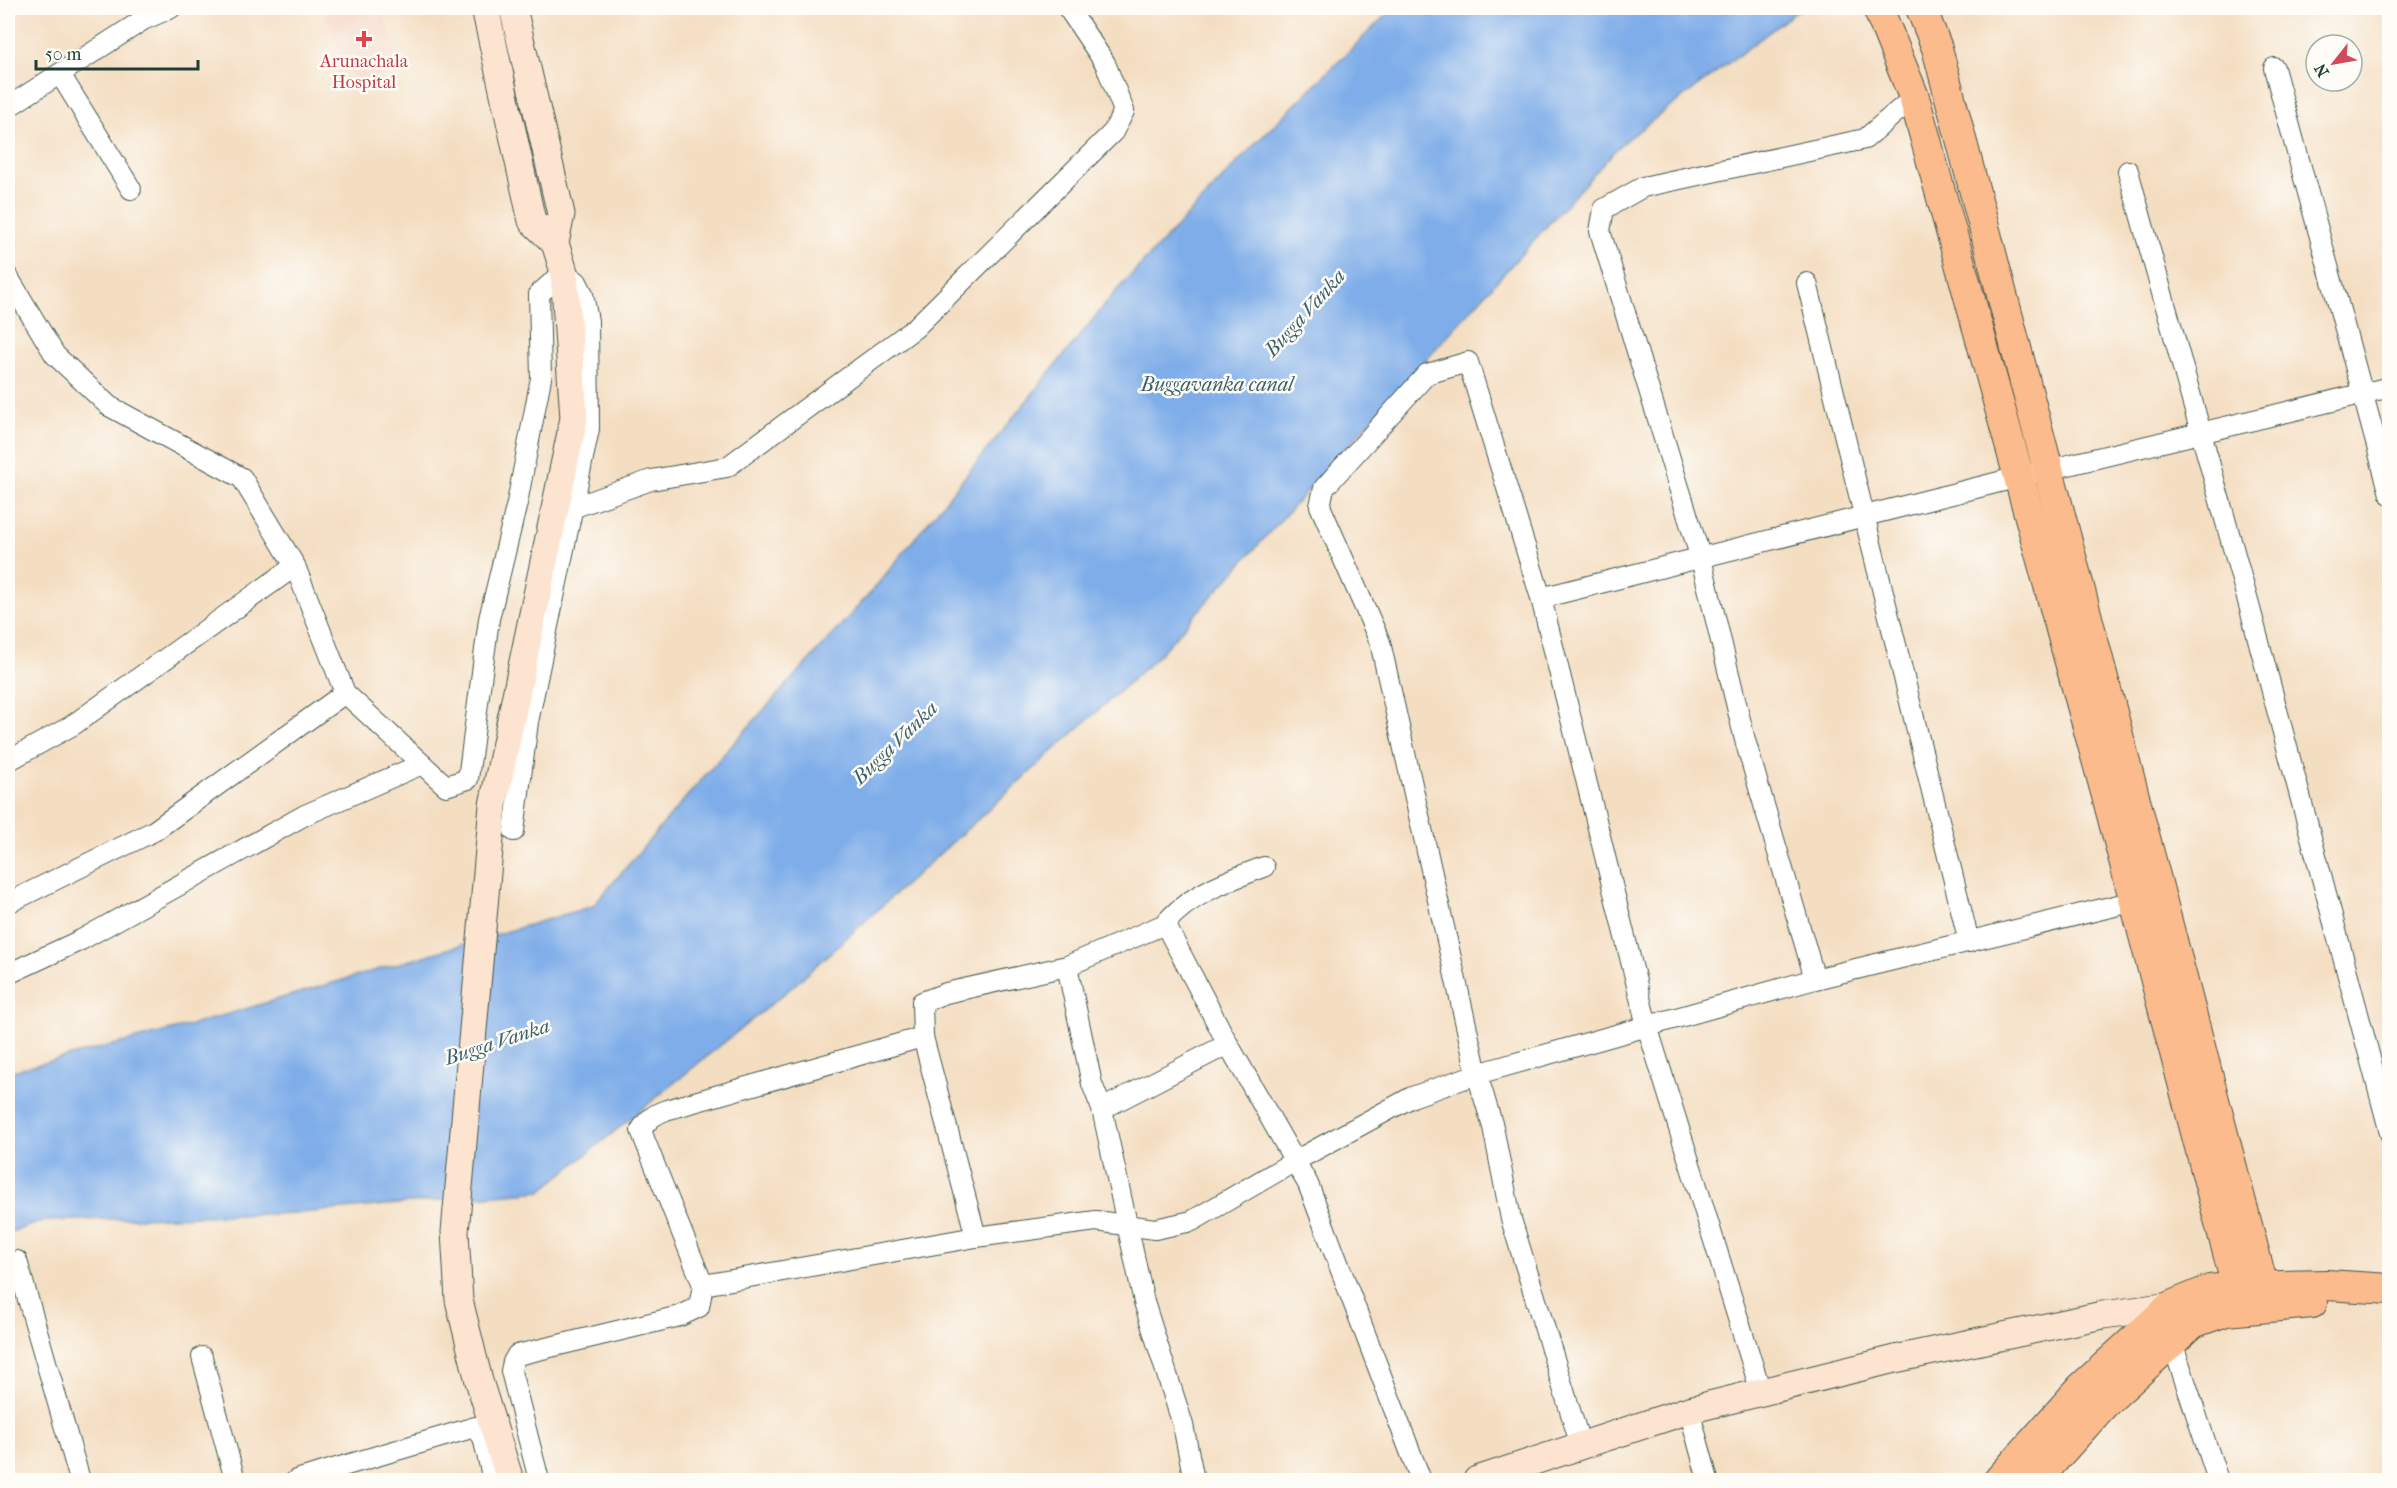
<svg xmlns="http://www.w3.org/2000/svg" width="2397" height="1488" font-family="'IM FELL French Canon',serif">
<style>
.built{fill:#f5d3c1}
.water{fill:#7fade9;stroke:#4f758e;stroke-width:1.5}
.lines{fill:none;stroke-linecap:round;stroke-linejoin:round}
.minor-casing{stroke:#3f5549;stroke-width:22}
.secondary-casing{stroke:#3f5549;stroke-width:29}
.primary-casing{stroke:#3f5549;stroke-width:32}
.minor{stroke:#fff;stroke-width:20}
.secondary{stroke:#fde4d1;stroke-width:27}
.primary{stroke:#fbbb8d;stroke-width:30}
.health-dot{fill:#e0444e;stroke:#fdfcf7;stroke-width:2}
.labels{text-anchor:middle;dominant-baseline:central;stroke-width:5;stroke-linejoin:round;paint-order:stroke}
.health-label{font-size:18px;fill:#be3a42;stroke:#fdfcf7}
.water-label{font-size:20px;font-style:italic;fill:#3c5f6a;stroke:#fdfcf7}
</style>
<rect width="100%" height="100%" fill="#fdfcf7"/>
<filter id="ink" filterUnits="userSpaceOnUse"><feTurbulence type="fractalNoise" baseFrequency=".0167" numOctaves="2"/><feDisplacementMap in="SourceGraphic" scale="12" xChannelSelector="R" yChannelSelector="G"/><feConvolveMatrix kernelMatrix="1 2 1 2 8 2 1 2 1" color-interpolation-filters="sRGB"/></filter>
<filter id="wash" filterUnits="userSpaceOnUse"><feTurbulence type="fractalNoise" baseFrequency=".008" numOctaves="4" result="noise"/><feDisplacementMap in="SourceGraphic" scale="24" xChannelSelector="R" yChannelSelector="G"/><feGaussianBlur stdDeviation="1.35" result="paint"/><feColorMatrix in="noise" values="0 0 0 0 0 0 0 0 0 0 0 0 0 0 0 0 0 1.4 0 .05"/><feComposite in="paint" operator="in"/></filter>
<g filter="url(#wash)">
<rect width="100%" height="100%" fill="#f4dec2"/>
<polygon class="built" points="320,8 381,8 404,70 357,86"/>
<polygon class="water" points="1393,8 1801,8 1620,145 1156,658 791,988 541,1191 299,1213 43,1221 8,1233 8,1072 191,1025 593,906 713,766 872,591 1117,290 1255,144"/>
</g>
<g filter="url(#ink)">
<g class="lines">
<g class="minor-casing">
<g id="minor">
<polyline points="2274,68 2390,494"/>
<polyline points="60,74 131,189"/>
<polyline points="8,107 143,20 171,8"/>
<polyline points="2128,171 2249,605 2390,1133"/>
<polyline points="8,277 55,355 109,406 242,478 295,566 345,693 446,786 468,779 489,619 517,503 541,378 539,294 564,272 577,282 583,294 588,321 589,429 528,722 514,831"/>
<polyline points="1807,283 1969,942"/>
<polyline points="575,507 651,480 727,467 915,328 1113,132 1124,111 1105,63 1068,8"/>
<polyline points="1541,598 2019,477 2390,387"/>
<polyline points="8,761 73,725 295,566"/>
<polyline points="8,903 154,831 345,693"/>
<polyline points="1165,924 1228,1044 1308,1184 1421,1480"/>
<polyline points="1067,966 1092,1084 1102,1109 1144,1302 1183,1425 1194,1480"/>
<polyline points="8,974 81,940 305,815 422,764"/>
<polyline points="1815,979 1745,740 1701,559 1600,231 1604,209 1643,187 1865,139 1914,97"/>
<polyline points="1102,1109 1228,1044"/>
<path d="M976,1237l-53,-200 -1,-35 24,-9 121,-27 98,-42c23,-29 64,-44 99,-57"/>
<polyline points="17,1261 80,1480"/>
<polyline points="703,1285 976,1237 1096,1221 1155,1229 1192,1221 1295,1161 1412,1097 1477,1074 1815,979 2135,901"/>
<polyline points="2172,1342 2218,1480"/>
<polyline points="202,1357 235,1480"/>
<polyline points="1689,1410 1708,1480"/>
<polyline points="1581,1446 1511,1219 1493,1127 1477,1074 1380,642 1320,506 1324,488 1427,374 1468,362 1541,598 1647,1026 1761,1392"/>
<polyline points="296,1480 475,1427 483,1437 493,1480"/>
<path d="M539,1480l-28,-109 2,-9 4,-7 163,-39 19,-9 4,-22 -58,-144 -4,-11c7,-11 14,-16 25,-20l257,-73"/>
</g>
</g>
<g class="secondary-casing">
<g id="secondary">
<polyline points="485,8 532,221 555,243"/>
<polyline points="510,1480 479,1381 459,1300 455,1232 493,805 574,418 564,272 555,243 561,214 513,8"/>
<polyline points="1477,1480 1689,1410 1895,1359 2103,1315 2171,1306"/>
</g>
</g>
<g class="primary-casing">
<g id="primary">
<polyline points="1878,8 1914,97 2107,796 2237,1287"/>
<polyline points="1921,8 1937,48 2263,1286"/>
<polyline points="1999,1480 2082,1387 2171,1306 2210,1290 2237,1287 2327,1285 2390,1289"/>
<polyline points="2036,1480 2104,1404 2193,1323 2226,1311 2312,1303"/>
</g>
</g>
<use href="#minor" class="minor"/>
<use href="#secondary" class="secondary"/>
<use href="#primary" class="primary"/>
</g>
</g>
<path class="health-dot" d="M361 30h6v6h6v6h-6v6h-6v-6h-6v-6h6z"/>
<g class="labels">
<g class="health-label">
<text x="364" y="61">Arunachala<tspan x="364" dy="21">Hospital</tspan></text>
</g>
<g class="water-label">
<text transform="translate(1305 313) rotate(-48)">Bugga Vanka</text>
<text x="1217" y="384">Buggavanka canal</text>
<text transform="translate(895 743) rotate(-44)">Bugga Vanka</text>
<text transform="translate(497 1042) rotate(-18)">Bugga Vanka</text>
</g>
</g>
<rect width="2397" height="1488" fill="none" stroke="#fdfcf7" stroke-width="30"/>
<g transform="translate(2334 63) rotate(239)"><circle r="28" fill="#fdfcf7" stroke="#a4b0a9" stroke-width="1.5"/>
<path d="M0-4.5L10 22L0 15L-10 22Z" fill="#d1495b"/>
<text y="-9" font-size="16" font-weight="bold" text-anchor="middle" fill="#1f3d34">N</text>
</g>
<path d="M36 60v9h162v-9" fill="none" stroke="#1f3d34" stroke-width="3"/>
<text x="45" y="60" font-size="18" fill="#1f3d34" stroke="#fdfcf7" stroke-width="4.5" paint-order="stroke">50 m</text>
</svg>
